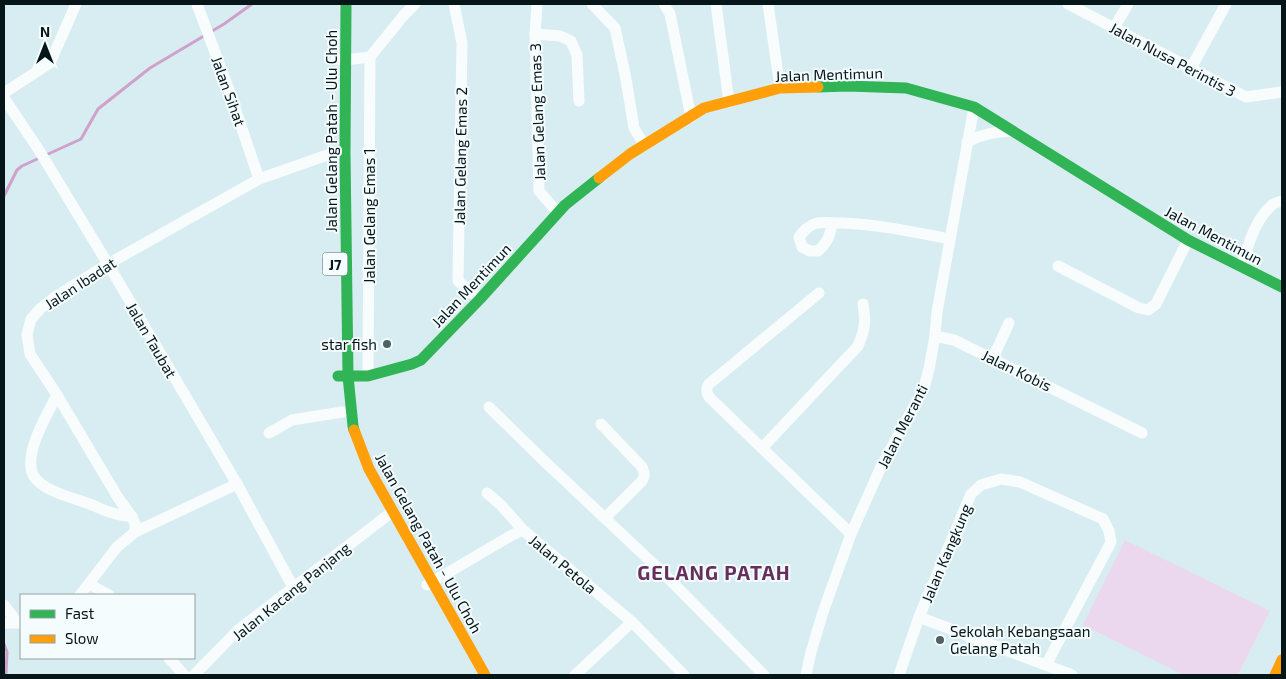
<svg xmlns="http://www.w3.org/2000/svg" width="1286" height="679" font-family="'Exo 2',sans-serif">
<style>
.garden{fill:#ebd8ef}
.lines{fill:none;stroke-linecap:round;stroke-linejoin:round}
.stream{stroke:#cfa2cb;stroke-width:3}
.street{stroke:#f9fcfd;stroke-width:11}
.fast{stroke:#30b455;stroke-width:11}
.slow{stroke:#ff9f0a;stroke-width:11}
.poi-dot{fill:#506164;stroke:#f4fcfd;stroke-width:2}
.labels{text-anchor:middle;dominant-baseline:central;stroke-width:4;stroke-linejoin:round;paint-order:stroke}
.shield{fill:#f4fcfd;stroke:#4d5a5c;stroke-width:1}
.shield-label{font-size:14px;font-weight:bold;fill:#061517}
.street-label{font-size:15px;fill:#061517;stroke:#f4fcfd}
.poi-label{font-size:15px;fill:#061517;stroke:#f4fcfd;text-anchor:end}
.district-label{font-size:20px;font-weight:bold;letter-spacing:1px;fill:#67305c;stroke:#f4fcfd}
</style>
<rect width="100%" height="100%" fill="#d8edf2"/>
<polygon class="garden" points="1125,540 1270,611 1238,675 1184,675 1083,625"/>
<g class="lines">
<g class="stream">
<polyline points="4,196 17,170 22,166 81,139 98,109 150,68 224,24 252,4"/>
<polyline points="4,644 7,652 6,673"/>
</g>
<g class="street">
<polyline points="197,4 229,90 259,179"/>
<polyline points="454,4 462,43 458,281 480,299"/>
<polyline points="537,4 535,34 539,191 558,213"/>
<polyline points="592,4 615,28 626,79 634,128 644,145"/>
<polyline points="664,4 670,14 691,117"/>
<polyline points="716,4 729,102"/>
<polyline points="768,4 780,88"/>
<polyline points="1068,4 1246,97 1282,92"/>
<polyline points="1114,28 1128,4"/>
<polyline points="535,34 560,36 571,41 577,55 579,101"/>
<polyline points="370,57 404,15 415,4"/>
<polyline points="336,59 345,60 370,57"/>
<polyline points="1191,68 1226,4"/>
<polyline points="4,93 50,63 76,4"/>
<polyline points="4,98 37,147 108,264 237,484 293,587"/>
<path d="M967,142c15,-8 28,-10 45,-11"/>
<path d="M832,223c-2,13 -4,19 -14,28h-8l-8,-4 -3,-10c5,-6 10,-12 18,-14 7,-1 15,0 23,0 37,1 74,9 110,16"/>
<polyline points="1058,266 1139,308 1148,310 1156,304 1188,240"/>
<path d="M1241,267c7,-20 13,-46 30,-61 3,-3 8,-4 11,-5"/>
<path d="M819,293l-110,91c-3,4 -3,8 0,13l142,137"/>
<polyline points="935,336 954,340 1142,433"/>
<polyline points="993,358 1009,323"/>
<polyline points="368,376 370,57"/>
<path d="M57,395c-10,20 -29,51 -26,73 2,21 40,29 56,35 9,3 17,8 26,10 6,2 13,3 19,4"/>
<polyline points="489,407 541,458 662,572 764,675"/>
<path d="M601,424l41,43c3,6 3,9 0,14l-37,37"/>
<polyline points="269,433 292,420 342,412"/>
<path d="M762,448l96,-102c7,-16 8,-25 5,-42"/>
<polyline points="487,493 501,505 523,530 632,622 684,675"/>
<polyline points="135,532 135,524 132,517 117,496 57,395 30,354 27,335 31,319 41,308 55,297 108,264 259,179 333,153 345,153"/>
<polyline points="89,584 109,595"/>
<polyline points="427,585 512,535 523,530"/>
<polyline points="80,595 117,547 135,532 237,484"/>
<polyline points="4,605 17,622"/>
<polyline points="919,617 1072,675"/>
<polyline points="4,623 21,623"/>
<polyline points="169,658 184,675"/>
<polyline points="194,675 238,630 392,512"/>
<polyline points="575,675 632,622"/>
<polyline points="806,675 811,652 823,612 851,534 880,469 924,388 929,369 935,336 937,312 974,107"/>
<polyline points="899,675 919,617 971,494 981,485 1001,479 1020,482 1103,519 1109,531 1111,542 1046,665"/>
</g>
<g class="fast">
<polyline points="346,4 345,153 348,376 353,426 354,430"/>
<polyline points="818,87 847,86 906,88 974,107 1188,240 1282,287"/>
<polyline points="338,376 368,376 412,364 421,360 480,299 565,205 599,178"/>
</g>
<g class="slow">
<polyline points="599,178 630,154 704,108 780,88 818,87"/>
<polyline points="354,430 369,469 485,675"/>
<polyline points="1275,675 1282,660"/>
</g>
</g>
<g class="poi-dot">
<circle cx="387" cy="344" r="5"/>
<circle cx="940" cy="640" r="5"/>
</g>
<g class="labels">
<rect class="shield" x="322.5" y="252.5" width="25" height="23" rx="4"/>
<g class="shield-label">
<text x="335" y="264">J7</text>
</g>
<g class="street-label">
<text transform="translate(1173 59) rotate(28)">Jalan Nusa Perintis 3</text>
<text transform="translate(829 74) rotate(-2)">Jalan Mentimun</text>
<text transform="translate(229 91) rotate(70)">Jalan Sihat</text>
<text transform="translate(537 112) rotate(-92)">Jalan Gelang Emas 3</text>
<text transform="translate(331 131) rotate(-90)">Jalan Gelang Patah - Ulu Choh</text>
<text transform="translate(460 156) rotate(-89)">Jalan Gelang Emas 2</text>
<text transform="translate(369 216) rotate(-90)">Jalan Gelang Emas 1</text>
<text transform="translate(1214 235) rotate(28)">Jalan Mentimun</text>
<text transform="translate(80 283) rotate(-33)">Jalan Ibadat</text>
<text transform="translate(471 285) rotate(-47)">Jalan Mentimun</text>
<text transform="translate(152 340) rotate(60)">Jalan Taubat</text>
<text transform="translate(1017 370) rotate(26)">Jalan Kobis</text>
<text transform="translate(902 426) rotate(-63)">Jalan Meranti</text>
<text transform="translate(429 543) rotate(61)">Jalan Gelang Patah - Ulu Choh</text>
<text transform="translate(946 553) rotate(-67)">Jalan Kangkung</text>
<text transform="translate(563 564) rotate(40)">Jalan Petola</text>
<text transform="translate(291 591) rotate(-39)">Jalan Kacang Panjang</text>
</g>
<g class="poi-label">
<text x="377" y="344">star fish</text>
<text x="950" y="631" text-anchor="start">Sekolah Kebangsaan<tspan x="950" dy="17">Gelang Patah</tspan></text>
</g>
<g class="district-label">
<text x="714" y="572">GELANG PATAH</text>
</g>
</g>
<rect width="1286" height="679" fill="none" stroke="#061517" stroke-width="10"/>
<rect x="20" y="594" width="175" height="65" fill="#f4fcfd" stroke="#95a0a1"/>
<rect x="30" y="610" width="25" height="8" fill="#30b455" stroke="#95a0a1"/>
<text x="65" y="619" font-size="15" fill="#061517">Fast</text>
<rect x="30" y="635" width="25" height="8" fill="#ff9f0a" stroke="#95a0a1"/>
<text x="65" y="644" font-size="15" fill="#061517">Slow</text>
<g transform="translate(45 45)" stroke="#f4fcfd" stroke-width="4" paint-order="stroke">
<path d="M0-4L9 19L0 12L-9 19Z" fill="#061517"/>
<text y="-8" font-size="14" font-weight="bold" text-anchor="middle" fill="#061517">N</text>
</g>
</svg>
